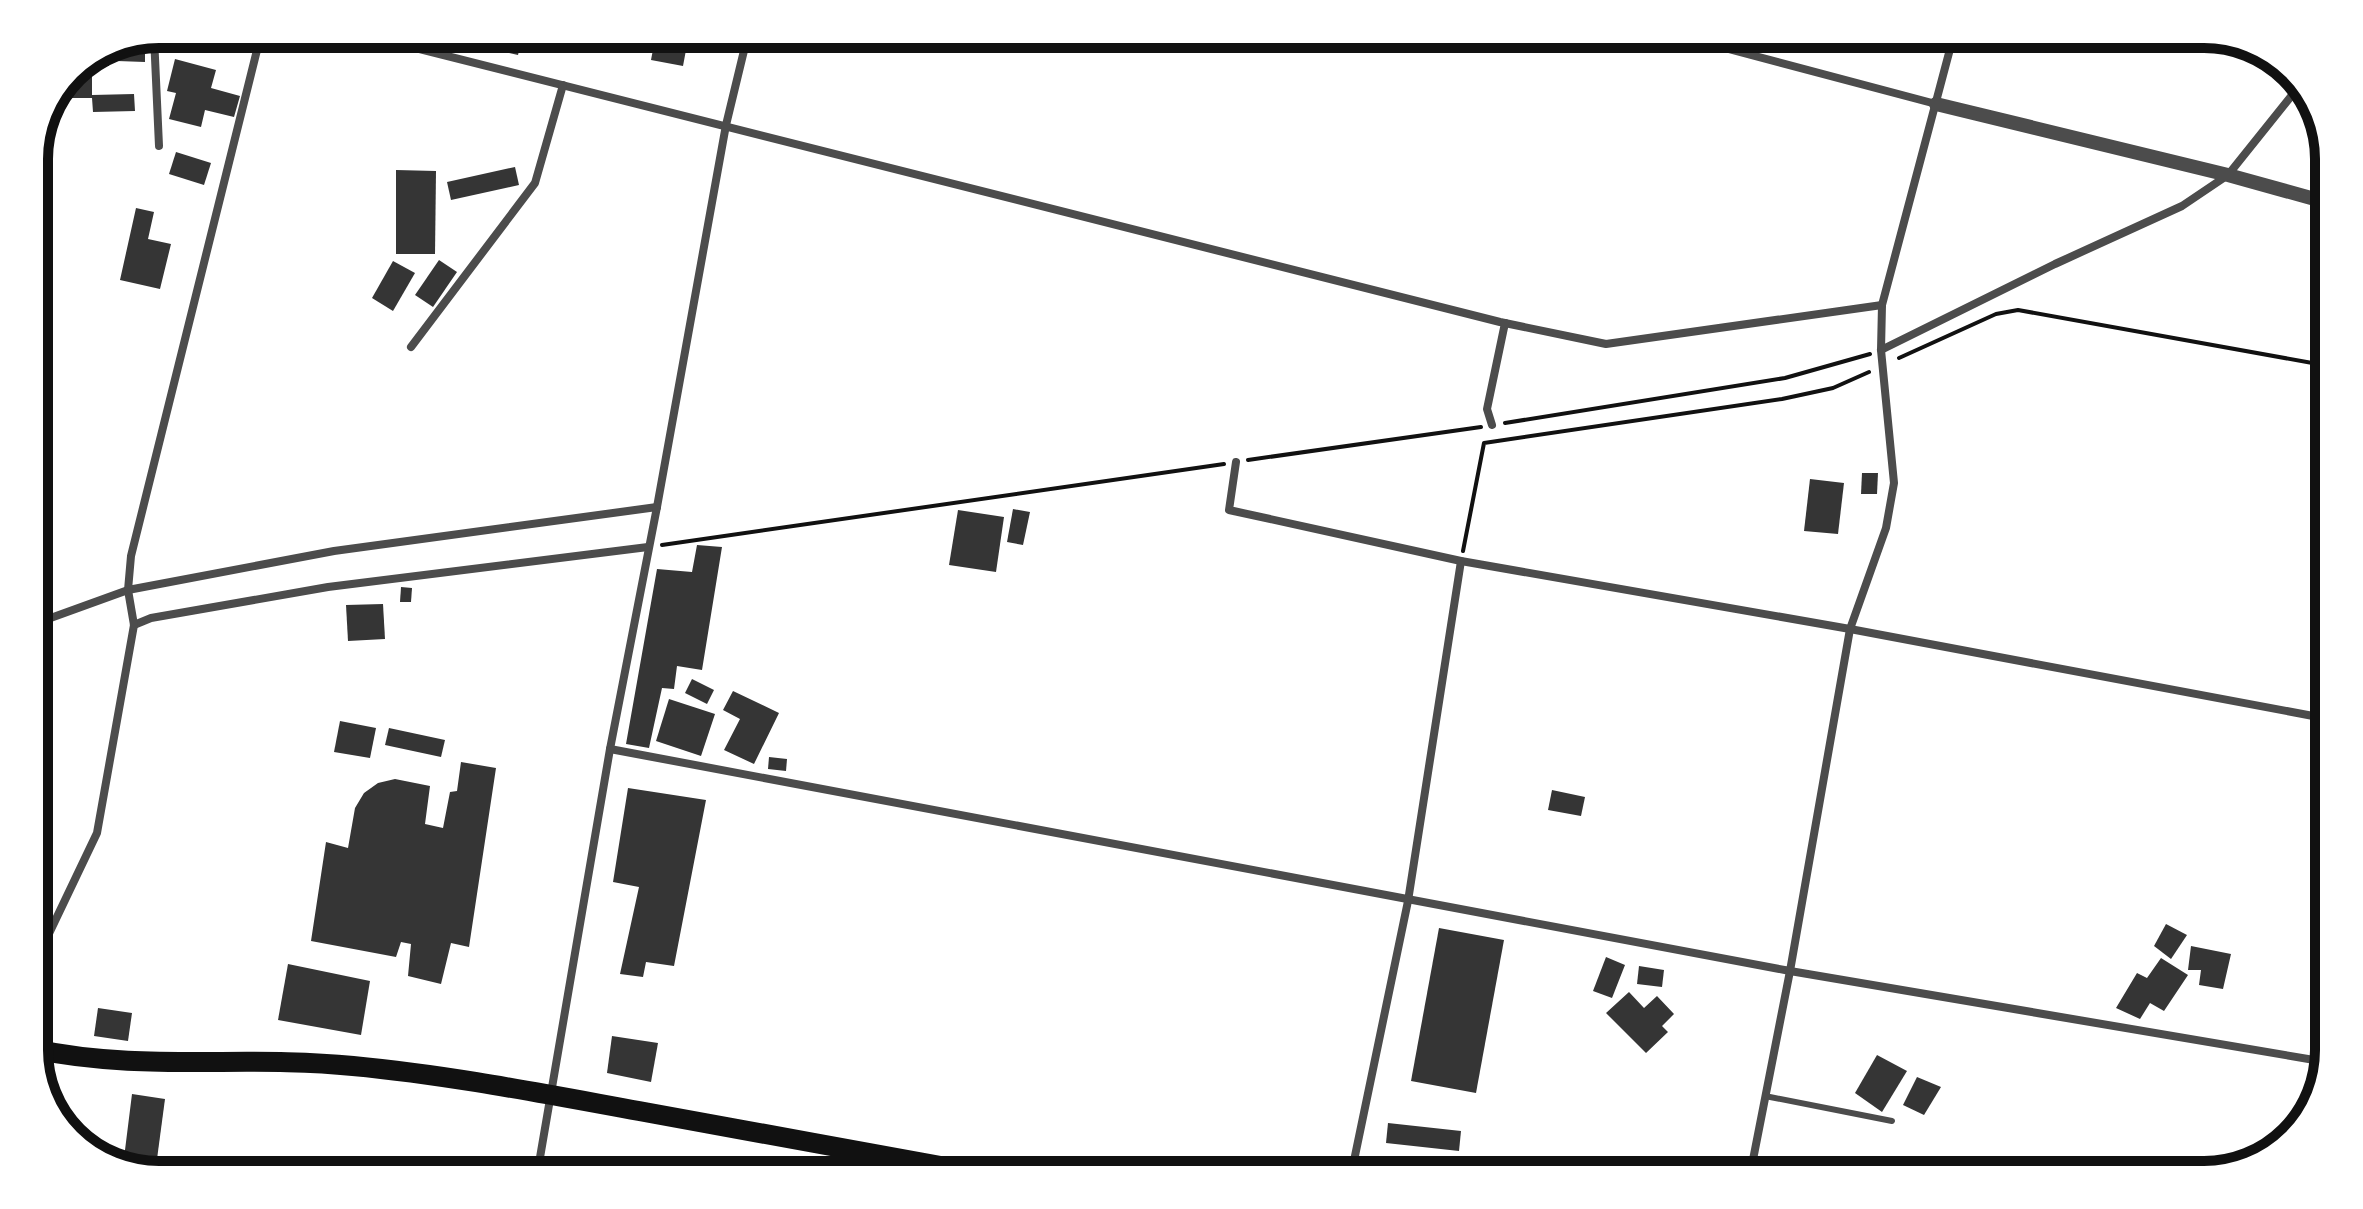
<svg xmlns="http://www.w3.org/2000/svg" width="2363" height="1209" font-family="'Fira Sans',sans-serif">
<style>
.building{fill:#353535}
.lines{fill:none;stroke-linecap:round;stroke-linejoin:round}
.path{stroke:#111;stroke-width:4}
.service{stroke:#4c4c4c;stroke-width:6}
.minor{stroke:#4c4c4c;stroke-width:8}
.tertiary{stroke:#4c4c4c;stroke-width:14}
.primary{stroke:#111;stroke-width:20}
.rim{fill:none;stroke:#111;stroke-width:10}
</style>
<rect width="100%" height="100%" fill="#fff"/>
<g class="building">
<polygon points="172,34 199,34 194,52 169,45"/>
<polygon points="496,34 523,34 518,55 492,49"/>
<polygon points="656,34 689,34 683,66 651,60"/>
<polygon points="707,34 724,34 720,50 705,47"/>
<polygon points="145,40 145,62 117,61 117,51"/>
<polygon points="109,55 109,66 92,66 92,95 134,94 135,111 93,112 92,98 67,98 67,80 71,70"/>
<polygon points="175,59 216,70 211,88 240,96 234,117 205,110 201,127 169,119 176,93 167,91"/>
<polygon points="176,152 211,163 204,185 169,174"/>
<polygon points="515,167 519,185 451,200 447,182"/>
<polygon points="396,170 436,171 435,254 396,254"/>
<polygon points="136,208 154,212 148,239 171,244 160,289 120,280"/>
<polygon points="439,260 457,272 433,307 415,295"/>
<polygon points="393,261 415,273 393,311 372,298"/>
<polygon points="1862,473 1878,473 1877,494 1861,494"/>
<polygon points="1810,479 1844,483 1838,534 1804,531"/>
<polygon points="1013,509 1030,512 1023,545 1007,542"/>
<polygon points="958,510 1004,517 996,572 949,565"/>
<polygon points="697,545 722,547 702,670 677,666 674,689 662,688 649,748 626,744 657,569 692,572"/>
<polygon points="401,587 412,588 411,602 400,602"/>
<polygon points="383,604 385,639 348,641 346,605"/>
<polygon points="692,679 714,690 707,704 685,693"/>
<polygon points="733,691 779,713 754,764 724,750 740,719 723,710"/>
<polygon points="669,699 715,714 701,756 656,741"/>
<polygon points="340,721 376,728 370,758 334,752"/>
<polygon points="389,728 445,740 441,757 385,745"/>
<polygon points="769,757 787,759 786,771 768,769"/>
<polygon points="461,762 496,768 469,947 451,943 441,984 408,976 411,944 401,942 396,957 311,941 326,842 348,848 355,808 364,793 378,783 395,779 430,786 425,824 443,828 450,792 457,791"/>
<polygon points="628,788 706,800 674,966 646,962 643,977 620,974 639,887 613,882"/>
<polygon points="1552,790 1585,797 1581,816 1548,810"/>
<polygon points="2166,924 2187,935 2171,959 2154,946"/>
<polygon points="1439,928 1504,940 1476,1093 1411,1081"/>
<polygon points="2191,946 2231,954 2223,989 2199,985 2201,970 2188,970"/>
<polygon points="1606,957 1625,965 1612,998 1593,991"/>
<polygon points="2161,958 2188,975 2164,1011 2150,1003 2140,1019 2116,1008 2137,973 2147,978"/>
<polygon points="288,964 370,981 361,1035 278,1020"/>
<polygon points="1639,966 1664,970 1662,987 1637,984"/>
<polygon points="1629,992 1644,1008 1657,996 1674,1014 1662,1026 1668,1032 1646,1053 1606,1013"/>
<polygon points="98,1008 132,1013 128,1041 94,1036"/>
<polygon points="612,1036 658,1043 651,1082 607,1073"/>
<polygon points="1877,1055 1907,1071 1882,1112 1855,1093"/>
<polygon points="1917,1077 1941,1087 1924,1115 1903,1105"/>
<polygon points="132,1094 165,1099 155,1174 123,1166"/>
<polygon points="1388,1123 1461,1131 1459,1151 1386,1143"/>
</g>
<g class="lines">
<g class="path">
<polyline points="1899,358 1996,314 2018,310 2329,366"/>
<polyline points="1505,423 1785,378 1870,354"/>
<polyline points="1248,460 1481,427"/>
<polyline points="662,545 1224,464"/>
<polyline points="1463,551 1484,443 1782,399 1833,388 1869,372"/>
</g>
<g class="service">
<polyline points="1765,1096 1892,1121"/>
<polyline points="1650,1173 1661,1175"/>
</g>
<g class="minor">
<polyline points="360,34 1500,322 1606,344 1882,305"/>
<polyline points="1672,34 1936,104"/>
<polyline points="154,36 159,146"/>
<polyline points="411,347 535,183 563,85"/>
<polyline points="1881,350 2055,264 2182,206 2228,175 2301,84"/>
<polyline points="1492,425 1487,409 1505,323"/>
<polyline points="1236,462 1229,510 1461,561 1850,629 2329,719"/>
<polyline points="34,624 128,590 334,551 657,507"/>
<polyline points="134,625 151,618 328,587 648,547"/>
<polyline points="610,749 1790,971 1850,629 1886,528 1894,483 1881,350 1882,305 1954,34"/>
<polyline points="34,965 97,833 134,625 128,590 131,556 261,34"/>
<polyline points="537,1175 610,749 657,507 726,125 748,34"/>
<polyline points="1351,1175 1408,901 1461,561"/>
<polyline points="1750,1175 1790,971 2326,1062"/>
</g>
<polyline class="tertiary" points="1936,104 2228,175 2329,203"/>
<path class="primary" d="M34,1049c106,23 213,6 319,17 96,9 192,28 286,45 117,21 234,43 351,64"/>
</g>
<path d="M0 0H2363V1209H0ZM159 48H2204A111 111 0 0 1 2315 159V1050A111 111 0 0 1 2204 1161H159A111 111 0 0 1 48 1050V159A111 111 0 0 1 159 48Z" fill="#fff" fill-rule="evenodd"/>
<path class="rim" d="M159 48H2204A111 111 0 0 1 2315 159V1050A111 111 0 0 1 2204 1161H159A111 111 0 0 1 48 1050V159A111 111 0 0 1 159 48Z"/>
</svg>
